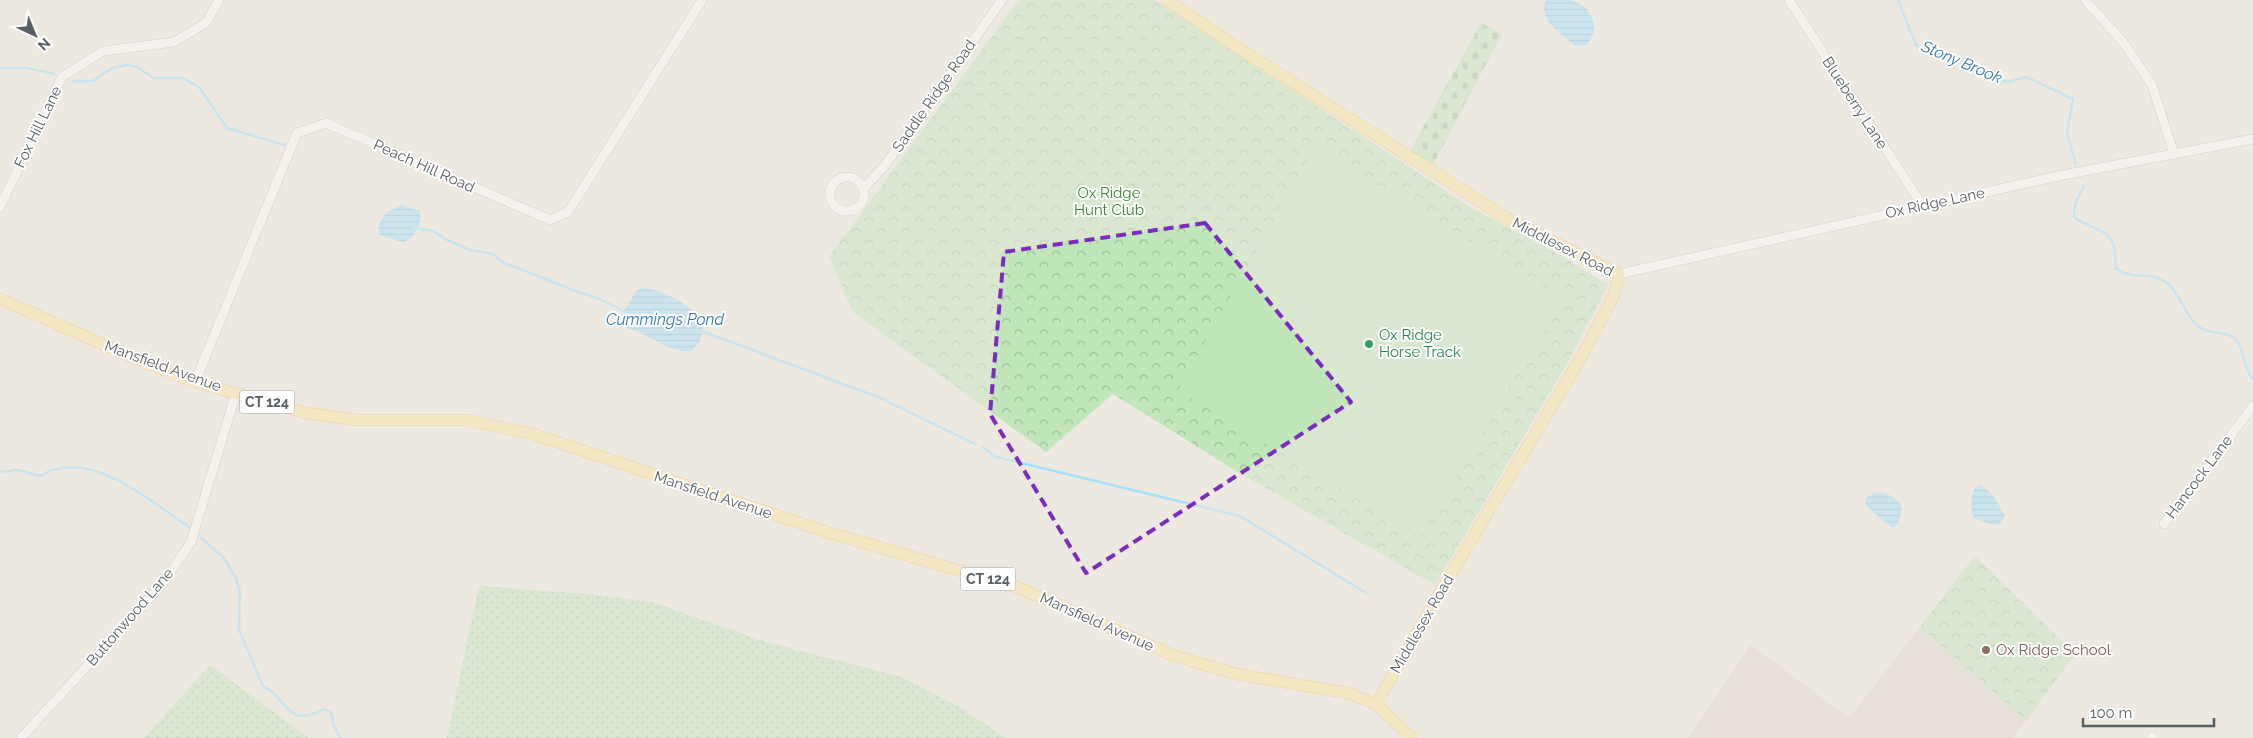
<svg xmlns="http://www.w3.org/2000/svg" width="2253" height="738" font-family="Raleway,sans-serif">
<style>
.education{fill:#ddd7cf}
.grass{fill:url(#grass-dots)}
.cemetery{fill:url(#cemetery-stones)}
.park{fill:url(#park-crowns)}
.pitch{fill:#c0e6ba}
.water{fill:url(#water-rules)}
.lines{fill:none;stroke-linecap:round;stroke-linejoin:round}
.stream{stroke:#9ee1ff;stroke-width:2.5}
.minor-casing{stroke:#b1b5b9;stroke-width:10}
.major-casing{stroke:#f8b24e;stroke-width:12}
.minor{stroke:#fff;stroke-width:9}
.major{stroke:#ffe4a3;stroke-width:11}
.marked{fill:none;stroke:#7b2cbf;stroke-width:4;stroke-dasharray:10 6;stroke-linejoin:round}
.leisure-dot{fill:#2e9e5b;stroke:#fff;stroke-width:2}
.education-dot{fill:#8d6e63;stroke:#fff;stroke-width:2}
.labels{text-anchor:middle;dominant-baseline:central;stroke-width:4;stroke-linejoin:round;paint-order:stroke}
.shield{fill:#fff;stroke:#8b8e91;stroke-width:1}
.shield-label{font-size:14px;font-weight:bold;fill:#595e62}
.street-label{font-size:15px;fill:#595e62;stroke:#fff}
.park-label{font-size:15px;fill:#36832f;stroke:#fff}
.leisure-label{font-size:15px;fill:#27864d;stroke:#fff;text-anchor:start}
.education-label{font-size:15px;fill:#785e54;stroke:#fff;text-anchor:start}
.water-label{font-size:16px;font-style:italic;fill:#3378a3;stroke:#fff}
</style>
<defs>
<pattern id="grass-dots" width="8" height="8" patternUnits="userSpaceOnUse" patternTransform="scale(1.25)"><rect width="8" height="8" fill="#c0e6ba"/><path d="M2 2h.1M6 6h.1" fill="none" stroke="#9fbe9b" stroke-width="1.8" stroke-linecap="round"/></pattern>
<pattern id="cemetery-stones" width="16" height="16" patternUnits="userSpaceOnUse" patternTransform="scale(1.25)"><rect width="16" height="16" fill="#c0e6ba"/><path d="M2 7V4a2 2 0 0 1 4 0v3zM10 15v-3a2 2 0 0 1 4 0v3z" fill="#9fbe9b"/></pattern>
<pattern id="park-crowns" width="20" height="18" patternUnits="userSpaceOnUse" patternTransform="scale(1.25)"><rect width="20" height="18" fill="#c0e6ba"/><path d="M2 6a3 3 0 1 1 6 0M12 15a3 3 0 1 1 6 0" fill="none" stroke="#9fbe9b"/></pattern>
<pattern id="water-rules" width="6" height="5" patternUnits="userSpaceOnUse" patternTransform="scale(1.25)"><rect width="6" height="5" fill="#9ee1ff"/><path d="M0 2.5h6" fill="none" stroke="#84bad2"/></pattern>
</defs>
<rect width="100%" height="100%" fill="#ede8e0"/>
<polygon class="education" points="1975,556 2075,654 2013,738 1688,738 1751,645 1849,718"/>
<g class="grass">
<polygon points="479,586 588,594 652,602 763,641 901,677 961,708 1005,738 447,738"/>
<polygon points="210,665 309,738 144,738"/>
</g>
<polygon class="cemetery" points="1481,23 1502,34 1433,165 1410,151"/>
<g class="park">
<polygon points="1019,0 1155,0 1470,207 1562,256 1608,285 1569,360 1435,585 1246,477 1113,394 1046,452 853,312 829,257"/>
<polygon points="1975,556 2075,654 2026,721 1920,627"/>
</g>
<polygon class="pitch" points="1315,146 1562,298 1420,537 1178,390"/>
<g class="water">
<path d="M1546,0c7,0 17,0 24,0 21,5 32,27 17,45l-11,1c-14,-12 -39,-25 -30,-46z"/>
<path d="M401,205l19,6c2,11 -5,28 -17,31l-23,-7 -2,-9 8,-13z"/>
<path d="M645,287c25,8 44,15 59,37l-4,17 -8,10c-24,2 -42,-17 -65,-23l-7,-10 16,-27z"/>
<path d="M1978,485c16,5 18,18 27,30l-6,10 -9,-1 -16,-6c-5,-10 -4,-25 4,-33z"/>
<path d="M1876,492c23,3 34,14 18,36 -5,-1 -24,-19 -29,-24l1,-6z"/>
</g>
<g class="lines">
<g class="stream">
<polyline points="1898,0 1916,45 1930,52 1970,63 1985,73 2007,82 2027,77 2073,99 2067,134 2076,164"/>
<polyline points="0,68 27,68 54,74"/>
<polyline points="73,81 93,81 112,68 127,65 137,67 154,78 183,78 199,87 227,128 284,145"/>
<path d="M2084,186l-9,18 -1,13c12,10 30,11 37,23 5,6 4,20 5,28 16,13 35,3 50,14 16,12 18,35 35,46 9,6 24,3 33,10 11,9 8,30 19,41"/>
<polyline points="414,228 434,231 445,239 470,250 494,254 500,261 578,292 600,299 626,312"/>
<polyline points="699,330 878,397 975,444"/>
<polyline points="983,447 996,457 1240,516 1366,593"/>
<path d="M0,471c7,2 10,-1 16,-1 11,0 18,8 28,5 4,-5 8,-5 14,-6 44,-11 97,35 131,58"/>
<path d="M201,538l22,19 13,21 4,14 -1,38 24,56c27,14 23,43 61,23l7,3 2,11 7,15"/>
</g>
<g class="minor-casing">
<g id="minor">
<polyline points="1789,0 1922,205"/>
<polyline points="2085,0 2123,42 2152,85 2174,154"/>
<circle cx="847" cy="194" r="17"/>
<polyline points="863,189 886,164 1002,0"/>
<polyline points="0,207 62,77 103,51 174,42 206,23 219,0"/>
<polyline points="1619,274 2063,175 2253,139"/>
<polyline points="195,382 297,133 326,123 550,220 568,212 702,0"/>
<polyline points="2164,524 2253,406"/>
<polyline points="2152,736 2153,738"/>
<polyline points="21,738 163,583 191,542 236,393"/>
</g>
</g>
<g class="major-casing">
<g id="major">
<polyline points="1167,0 1240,49 1508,219 1619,274 1614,295 1582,356 1442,589 1376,704"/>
<polyline points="0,299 141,361 195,382 306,413 356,420 468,420 533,434 827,532 1019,588 1175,656 1236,674 1348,693 1376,704 1412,738"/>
</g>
</g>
<use href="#minor" class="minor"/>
<use href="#major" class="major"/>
</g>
<path d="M0 0H2253V738H0ZM1205,223l146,179 -265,171 -96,-159 14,-162z" fill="#ede8e0" fill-opacity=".55" fill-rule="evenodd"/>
<path class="marked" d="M1205,223l146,179 -265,171 -96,-159 14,-162z"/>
<circle class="leisure-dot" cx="1369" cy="344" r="5"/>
<circle class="education-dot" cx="1986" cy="650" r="5"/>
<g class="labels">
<g class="shield">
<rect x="239.5" y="390.5" width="55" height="23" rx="4"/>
<rect x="960.5" y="567.5" width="55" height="23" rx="4"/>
</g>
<g class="shield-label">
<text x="267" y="402">CT 124</text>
<text x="988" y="579">CT 124</text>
</g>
<g class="street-label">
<text transform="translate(934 96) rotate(-55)">Saddle Ridge Road</text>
<text transform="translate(1855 103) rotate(57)">Blueberry Lane</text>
<text transform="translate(38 127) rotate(-64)">Fox Hill Lane</text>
<text transform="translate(424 166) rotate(24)">Peach Hill Road</text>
<text transform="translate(1935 203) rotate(-12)">Ox Ridge Lane</text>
<text transform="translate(1563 247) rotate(27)">Middlesex Road</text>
<text transform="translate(163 366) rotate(20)">Mansfield Avenue</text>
<text transform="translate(2199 477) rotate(-53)">Hancock Lane</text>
<text transform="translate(713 495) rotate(18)">Mansfield Avenue</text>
<text transform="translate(130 617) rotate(-49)">Buttonwood Lane</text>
<text transform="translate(1097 622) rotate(24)">Mansfield Avenue</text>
<text transform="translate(1422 624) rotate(-60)">Middlesex Road</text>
</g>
<g class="park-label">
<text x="1109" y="193">Ox Ridge<tspan x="1109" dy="17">Hunt Club</tspan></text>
</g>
<g class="leisure-label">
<text x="1379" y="335">Ox Ridge<tspan x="1379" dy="17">Horse Track</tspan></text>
</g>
<g class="education-label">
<text x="1996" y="650">Ox Ridge School</text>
</g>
<g class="water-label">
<text transform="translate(1962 62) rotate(23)">Stony Brook</text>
<text x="665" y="319">Cummings Pond</text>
</g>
</g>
<g transform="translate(35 35) rotate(136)" stroke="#ffffff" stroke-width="4" paint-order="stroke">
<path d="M0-4L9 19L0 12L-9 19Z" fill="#595e62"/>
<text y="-8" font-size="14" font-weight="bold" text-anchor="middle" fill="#595e62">N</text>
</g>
<path d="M2083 718v8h131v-8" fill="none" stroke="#595e62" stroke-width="2.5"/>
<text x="2090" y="718" font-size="15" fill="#595e62" stroke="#ffffff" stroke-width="4" paint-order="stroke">100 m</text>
</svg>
